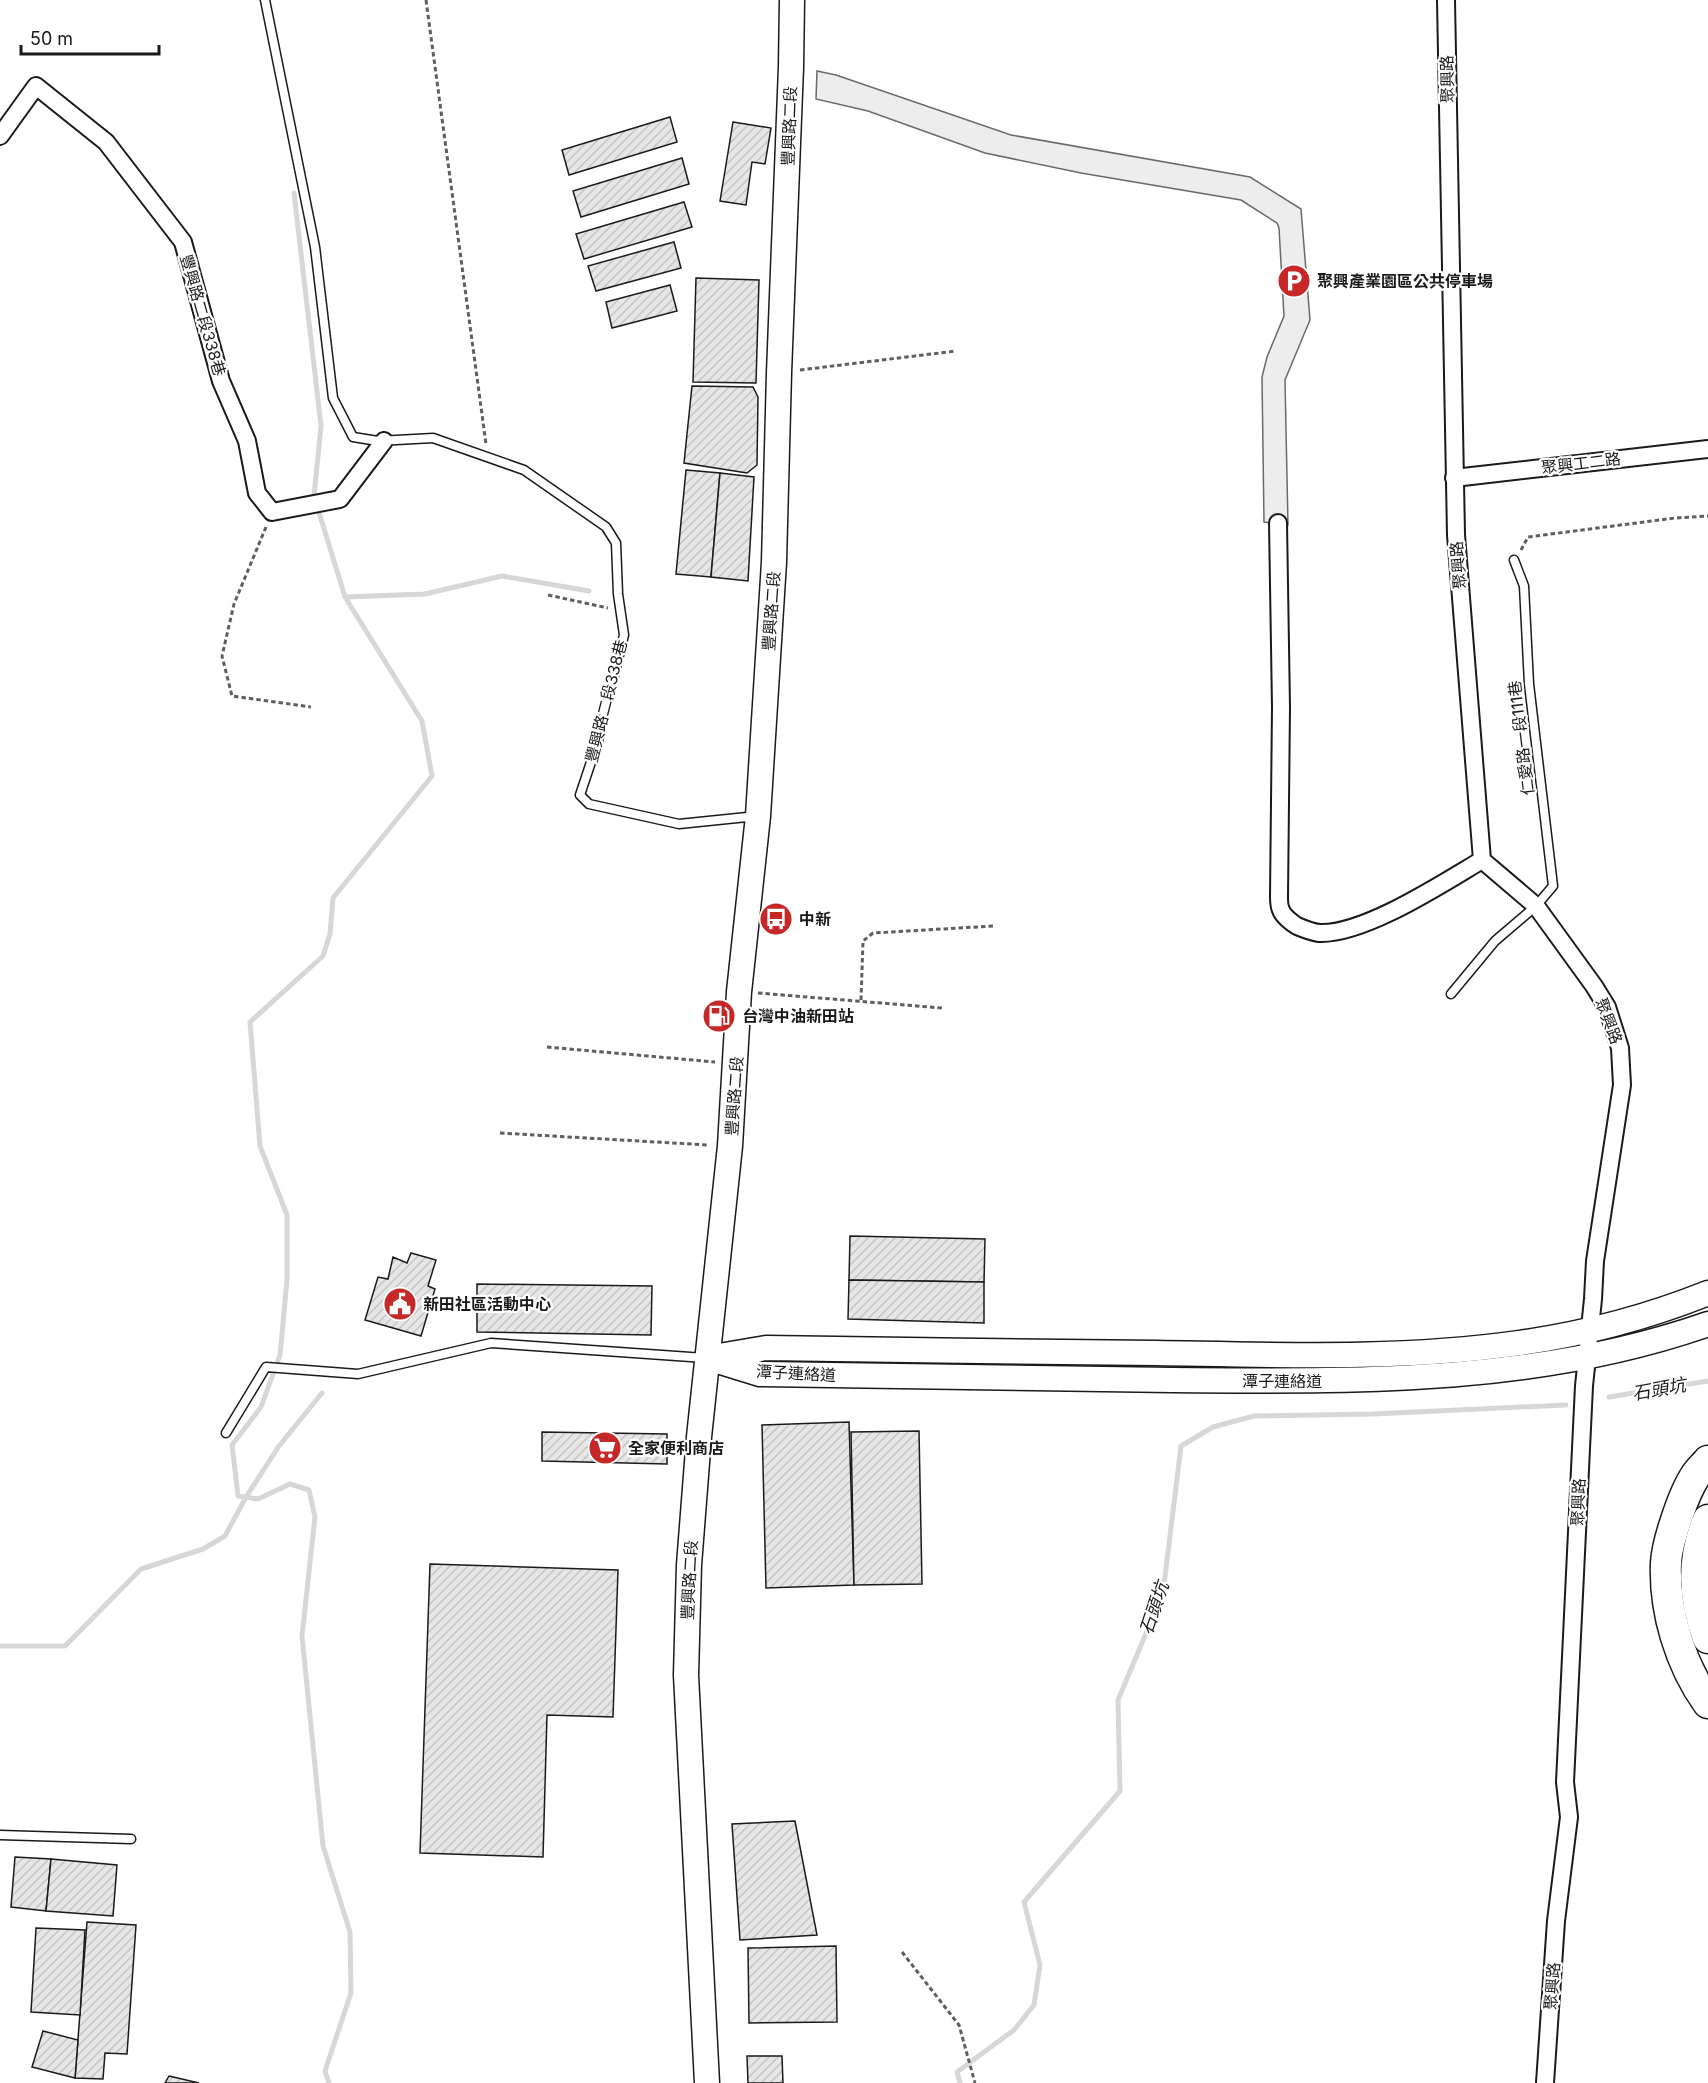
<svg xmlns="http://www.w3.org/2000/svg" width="1708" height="2083" font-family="Inter,'Noto Sans TC',sans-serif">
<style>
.built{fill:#ededed;stroke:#6a6a6a;stroke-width:1.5}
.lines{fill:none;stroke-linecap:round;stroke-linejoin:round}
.stream{stroke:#d7d7d7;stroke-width:5}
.building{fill:url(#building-hatch);stroke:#1a1a1a;stroke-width:1.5}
.lane-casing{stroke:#1a1a1a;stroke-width:11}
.street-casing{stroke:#1a1a1a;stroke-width:20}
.secondary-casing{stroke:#1a1a1a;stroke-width:27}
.highway-casing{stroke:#1a1a1a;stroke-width:33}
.path{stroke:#5f5f5f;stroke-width:3;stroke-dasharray:4.5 3;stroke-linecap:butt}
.lane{stroke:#fff;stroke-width:8}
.street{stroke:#fff;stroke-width:16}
.secondary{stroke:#fff;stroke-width:24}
.highway{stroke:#fff;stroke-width:30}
.labels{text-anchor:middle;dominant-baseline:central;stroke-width:4.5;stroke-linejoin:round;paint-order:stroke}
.street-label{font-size:16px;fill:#1a1a1a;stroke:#fff}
.poi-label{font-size:16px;font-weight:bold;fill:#1a1a1a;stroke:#fff;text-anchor:start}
.water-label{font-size:18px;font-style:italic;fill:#1a1a1a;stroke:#fff}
</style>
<defs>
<pattern id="building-hatch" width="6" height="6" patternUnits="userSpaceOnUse" patternTransform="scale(1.5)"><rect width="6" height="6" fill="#e6e6e6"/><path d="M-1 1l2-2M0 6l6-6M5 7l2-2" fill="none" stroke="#c5c5c5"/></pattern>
</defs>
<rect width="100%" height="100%" fill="#fff"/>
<polygon class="built" points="817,71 836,75 1011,135 1250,177 1301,209 1310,320 1285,380 1288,525 1264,522 1262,377 1267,357 1284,316 1279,228 1277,223 1241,200 1081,173 985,153 868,111 816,99"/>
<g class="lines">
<g class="stream">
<polyline points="294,193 321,426 314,496 345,597 422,721 432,776 333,898 330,934 323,956 250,1022 260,1146 287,1215 287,1280 280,1355 261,1407 232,1445 238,1496 258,1499 290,1484 309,1490 315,1517 302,1636 323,1846 350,1932 351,1993 325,2071 329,2083"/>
<polyline points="345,597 425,594 502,576 589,591"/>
<polyline points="1609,1397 1708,1381"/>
<polyline points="0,1646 65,1646 141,1569 203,1549 225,1536 246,1497 279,1446 322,1393"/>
<polyline points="960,2083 957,2072 1014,2030 1034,2005 1040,1965 1024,1902 1120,1791 1118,1700 1163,1593 1181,1446 1213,1427 1254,1416 1373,1414 1566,1405"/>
</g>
</g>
<g class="building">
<polygon points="670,117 677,142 569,175 562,150"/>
<polygon points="733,122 771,128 765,164 752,162 746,205 720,201"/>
<polygon points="682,158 689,184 581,217 573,191"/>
<polygon points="684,202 692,227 584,259 576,234"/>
<polygon points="674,242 681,268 596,291 588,266"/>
<polygon points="696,278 759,280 756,383 693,382"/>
<polygon points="670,285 677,311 612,328 606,302"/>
<polygon points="692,386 753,387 758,397 757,465 747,473 684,463"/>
<polygon points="686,470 720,473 711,577 676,574"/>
<polygon points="720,473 754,477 748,581 711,577"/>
<polygon points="850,1236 985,1239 984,1282 849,1280"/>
<polygon points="411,1253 436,1260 428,1286 435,1289 421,1336 365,1320 378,1277 388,1279 393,1257 407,1263"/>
<polygon points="849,1280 984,1282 984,1323 848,1319"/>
<polygon points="477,1284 652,1286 651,1335 477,1332"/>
<polygon points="849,1422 854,1585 766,1588 762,1425"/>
<polygon points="919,1431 922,1584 854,1585 851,1432"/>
<polygon points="542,1432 667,1434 667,1464 542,1461"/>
<polygon points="430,1564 618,1570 613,1717 547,1715 543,1857 420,1853"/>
<polygon points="795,1821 817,1935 740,1940 732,1824"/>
<polygon points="15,1857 51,1859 46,1911 11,1907"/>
<polygon points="51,1859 117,1865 113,1916 46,1911"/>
<polygon points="87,1922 136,1925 127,2054 105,2053 103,2079 75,2078"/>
<polygon points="36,1928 85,1930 80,2015 31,2012"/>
<polygon points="836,1946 837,2022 749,2023 748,1948"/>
<polygon points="43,2031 78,2040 75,2078 32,2067"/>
<polygon points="747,2056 782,2056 783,2083 748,2083"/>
<polygon points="169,2076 199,2083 165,2083"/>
</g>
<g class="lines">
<g class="lane-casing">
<g id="lane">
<polyline points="265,0 315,247 333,398 353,437 378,441 433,438 524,470 606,527 616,543 618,594 624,635 598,741 580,795 589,804 679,824 757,816"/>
<polyline points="1451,994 1495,941 1536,906 1553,886 1529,684 1524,586 1514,560"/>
<polyline points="226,1433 266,1367 358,1374 491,1343 705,1358"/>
<polyline points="0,1835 131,1839"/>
</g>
</g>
<g class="street-casing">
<g id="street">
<polyline points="1446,0 1456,535 1482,860 1536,906 1594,986 1607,1007 1620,1048 1622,1085 1595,1261 1593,1299 1584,1386 1565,1782 1569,1817 1556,1921 1545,2083"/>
<polyline points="0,136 36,86 106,142 183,242 221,381 247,441 257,493 272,512 340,499 384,441"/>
<polyline points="1454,478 1708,449"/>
<path d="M1278,523l3,184 -2,190c0,4 0,9 2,13 2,6 11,13 16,16 7,3 15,6 22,7 45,2 124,-50 163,-73"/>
</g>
</g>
<g class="secondary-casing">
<g id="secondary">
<path d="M713,1357l53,-9c130,2 261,4 391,5 120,2 243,7 362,-10 65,-9 129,-26 189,-50"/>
<path d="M708,1358l52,16c138,2 275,4 412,6 182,1 362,5 536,-56"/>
<polyline points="707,2083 686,1675 689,1565 699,1437 730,1146 739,992 758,816 774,562 779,373 791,67 792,0"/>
</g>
</g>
<g class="highway-casing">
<g id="highway">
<path d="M1708,1461c-4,5 -9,9 -12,14 -12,17 -29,67 -30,88 -2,48 14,101 42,140"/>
<path d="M1708,1520c-17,40 -15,78 0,118"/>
</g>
</g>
<g class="path">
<polyline points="426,0 486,444"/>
<polyline points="800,370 956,351"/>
<polyline points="266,527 234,604 222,656 232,696 311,707"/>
<polyline points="1521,550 1528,537 1675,518 1708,516"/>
<polyline points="548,595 608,608"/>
<polyline points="758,993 942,1008"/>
<polyline points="861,1000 863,941 873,933 994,926"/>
<polyline points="547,1047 715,1062"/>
<polyline points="500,1133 708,1145"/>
<polyline points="902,1952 959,2025 975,2083"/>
</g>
<use href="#lane" class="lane"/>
<use href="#street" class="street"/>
<use href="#secondary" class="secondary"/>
<use href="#highway" class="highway"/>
</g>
<defs>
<g id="parking-disc" transform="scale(1.725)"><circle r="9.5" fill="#c62828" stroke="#fff"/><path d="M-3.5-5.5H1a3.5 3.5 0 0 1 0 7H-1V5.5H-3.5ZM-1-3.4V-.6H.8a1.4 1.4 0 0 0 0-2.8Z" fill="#fff"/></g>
<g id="bus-disc" transform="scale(1.725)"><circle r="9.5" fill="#c62828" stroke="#fff"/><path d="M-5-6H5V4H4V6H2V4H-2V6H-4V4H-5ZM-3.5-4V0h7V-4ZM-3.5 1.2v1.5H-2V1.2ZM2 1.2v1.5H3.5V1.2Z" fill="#fff"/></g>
<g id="fuel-disc" transform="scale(1.725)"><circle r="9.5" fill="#c62828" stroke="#fff"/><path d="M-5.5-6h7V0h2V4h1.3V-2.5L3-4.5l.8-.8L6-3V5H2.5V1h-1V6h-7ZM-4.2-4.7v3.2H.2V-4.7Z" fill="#fff"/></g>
<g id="civic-disc" transform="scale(1.725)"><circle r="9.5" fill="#c62828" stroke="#fff"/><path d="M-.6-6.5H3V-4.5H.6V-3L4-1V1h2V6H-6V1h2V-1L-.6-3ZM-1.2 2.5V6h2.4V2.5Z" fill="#fff"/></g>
<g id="supermarket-disc" transform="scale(1.725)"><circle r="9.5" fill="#c62828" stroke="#fff"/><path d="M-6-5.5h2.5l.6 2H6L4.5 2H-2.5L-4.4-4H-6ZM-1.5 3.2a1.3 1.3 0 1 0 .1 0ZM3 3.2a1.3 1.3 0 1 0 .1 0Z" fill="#fff"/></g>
</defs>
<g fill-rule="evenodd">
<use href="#parking-disc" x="1294" y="281"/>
<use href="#bus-disc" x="776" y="919"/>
<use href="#fuel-disc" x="719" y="1016"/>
<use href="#civic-disc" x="400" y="1304"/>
<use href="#supermarket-disc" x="605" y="1448"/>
</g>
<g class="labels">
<g class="street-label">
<text transform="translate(1447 79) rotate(-91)">聚興路</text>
<text transform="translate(789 126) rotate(-88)">豐興路二段</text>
<text transform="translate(203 315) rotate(74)">豐興路二段338巷</text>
<text transform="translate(1581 463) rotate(-7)">聚興工二路</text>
<text transform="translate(1458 565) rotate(-95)">聚興路</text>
<text transform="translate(771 611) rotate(-86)">豐興路二段</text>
<text transform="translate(606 701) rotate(-76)">豐興路二段338巷</text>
<text transform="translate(1521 738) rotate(-97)">仁愛路一段111巷</text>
<text transform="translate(1609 1021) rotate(69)">聚興路</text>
<text transform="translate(734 1096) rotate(-86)">豐興路二段</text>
<text transform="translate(796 1373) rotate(3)">潭子連絡道</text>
<text x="1282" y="1381">潭子連絡道</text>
<text transform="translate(1578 1502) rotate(-88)">聚興路</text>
<text transform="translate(689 1580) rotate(-87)">豐興路二段</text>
<text transform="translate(1552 1986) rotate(-86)">聚興路</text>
</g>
<g class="poi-label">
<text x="1317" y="281">聚興產業園區公共停車場</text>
<text x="799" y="919">中新</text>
<text x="742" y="1016">台灣中油新田站</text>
<text x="423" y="1304">新田社區活動中心</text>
<text x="628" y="1448">全家便利商店</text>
</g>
<g class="water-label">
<text transform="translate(1659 1389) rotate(-10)">石頭坑</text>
<text transform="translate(1154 1608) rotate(-71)">石頭坑</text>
</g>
</g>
<path d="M21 45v9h138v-9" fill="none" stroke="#1a1a1a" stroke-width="3"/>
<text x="30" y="45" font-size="18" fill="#1a1a1a" stroke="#ffffff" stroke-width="4.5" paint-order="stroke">50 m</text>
</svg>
